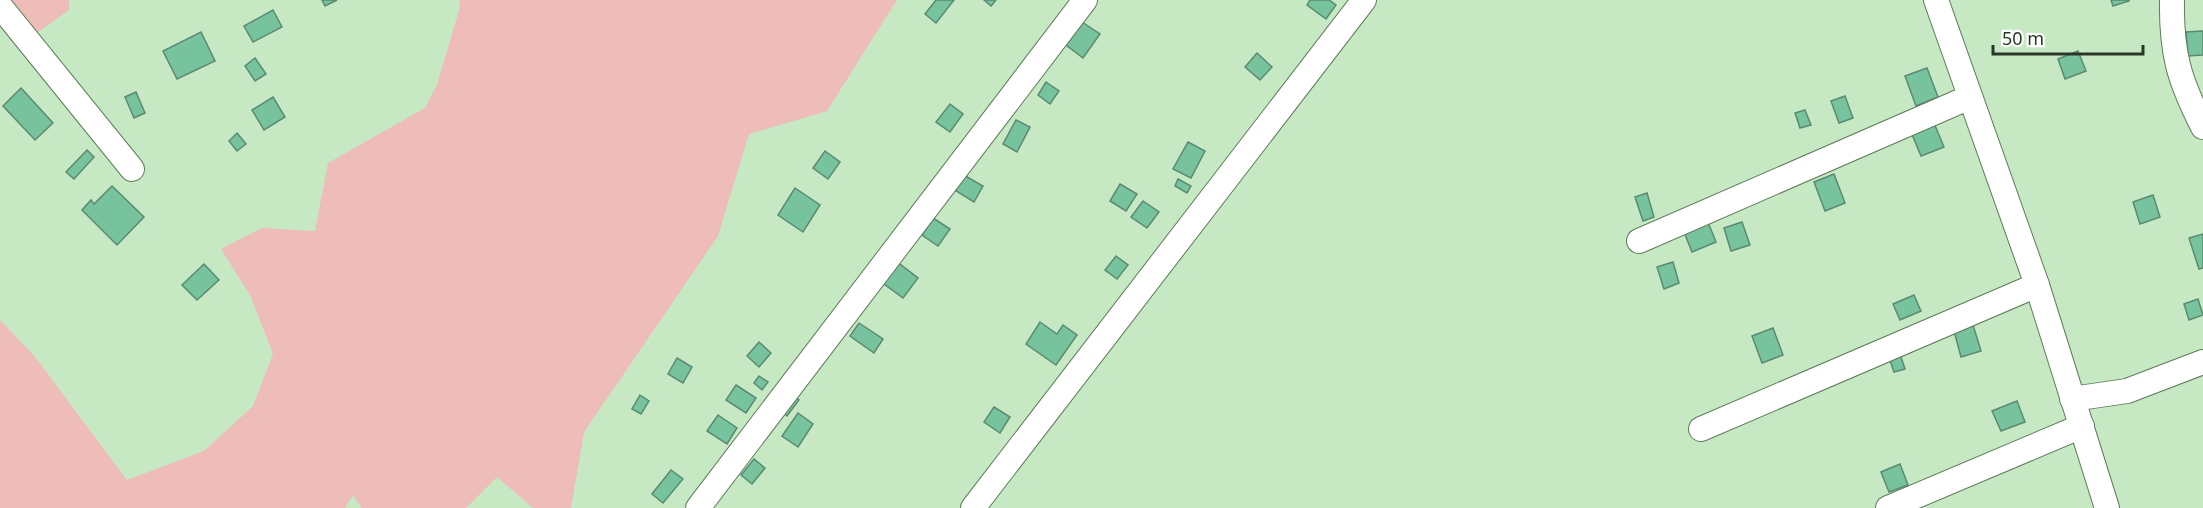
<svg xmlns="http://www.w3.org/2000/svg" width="2203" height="508" font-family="'Noto Sans',sans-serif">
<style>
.green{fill:#eebcb9}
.building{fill:#77c39e;stroke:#5b8a72;stroke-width:1.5}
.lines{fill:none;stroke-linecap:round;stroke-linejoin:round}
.minor-casing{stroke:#5e7c5a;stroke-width:26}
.minor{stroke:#fff;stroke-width:24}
</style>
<rect width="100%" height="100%" fill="#c6e8c2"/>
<g class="green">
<polygon points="0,0 69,0 69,10 24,42"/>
<polygon points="459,0 897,0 827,111 749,134 718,236 584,432 571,508 533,508 497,477 466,508 362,508 353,495 345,508 0,508 0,320 36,358 127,480 204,451 253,406 273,354 251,297 221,249 262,228 315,231 328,163 425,108 437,85 460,7"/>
</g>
<g class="building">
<polygon points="322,0 337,0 325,6"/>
<polygon points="936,0 954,0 936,23 925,14"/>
<polygon points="984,0 996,0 991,6"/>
<polygon points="1310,0 1329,0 1336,5 1326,19 1307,5"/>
<polygon points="2111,0 2129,0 2129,1 2113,6"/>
<polygon points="273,10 282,27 253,42 244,26"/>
<polygon points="1082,22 1100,34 1083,58 1066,45"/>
<polygon points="2203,31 2203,55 2188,56 2186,32"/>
<polygon points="201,32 215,61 177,79 163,51"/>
<polygon points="2078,51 2086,71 2065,79 2058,59"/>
<polygon points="1257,53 1272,67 1260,80 1245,67"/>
<polygon points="255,58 266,74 255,81 245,66"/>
<polygon points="1927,68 1938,97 1916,106 1905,76"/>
<polygon points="1046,82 1059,91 1050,104 1038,95"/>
<polygon points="21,88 53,123 35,140 3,106"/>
<polygon points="136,92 145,113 134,118 125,97"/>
<polygon points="1845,96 1853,118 1839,123 1831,101"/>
<polygon points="273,97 285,117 264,130 252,110"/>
<polygon points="950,104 963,114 950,132 936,122"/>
<polygon points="1805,110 1811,125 1800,128 1795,113"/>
<polygon points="1016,120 1030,127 1017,152 1003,144"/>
<polygon points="1934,123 1944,147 1921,156 1911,132"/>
<polygon points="237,133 246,144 237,151 229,141"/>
<polygon points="1188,142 1205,151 1191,178 1173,169"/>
<polygon points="87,150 94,157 74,179 66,172"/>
<polygon points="825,151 840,162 828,179 813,168"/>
<polygon points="962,174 983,186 974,202 953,189"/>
<polygon points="1834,174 1845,203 1825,211 1814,182"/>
<polygon points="1178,179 1191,186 1187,193 1175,186"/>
<polygon points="1120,184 1137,194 1126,211 1110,201"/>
<polygon points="112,186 144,217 117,245 82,210 91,200 94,204"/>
<polygon points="795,188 820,205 803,232 778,215"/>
<polygon points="1647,193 1654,217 1643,221 1635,197"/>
<polygon points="2153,195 2160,217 2140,224 2133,202"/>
<polygon points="1143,201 1159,212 1147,228 1131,217"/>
<polygon points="933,218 950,229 938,246 922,235"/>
<polygon points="1708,222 1716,242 1692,252 1684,232"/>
<polygon points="1742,222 1750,245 1731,251 1724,228"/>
<polygon points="2203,234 2203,268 2199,269 2189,238"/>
<polygon points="1116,256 1128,265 1117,279 1105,270"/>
<polygon points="896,261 918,278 903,298 880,281"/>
<polygon points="1673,262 1679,283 1664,289 1657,267"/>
<polygon points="204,264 219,280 197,300 182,285"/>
<polygon points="1914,295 1921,311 1900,320 1893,304"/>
<polygon points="2198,299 2203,315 2189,320 2184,304"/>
<polygon points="1040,322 1057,334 1063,325 1077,335 1056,365 1026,344"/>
<polygon points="859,323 883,339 874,353 850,336"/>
<polygon points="1973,325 1981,351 1961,357 1954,331"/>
<polygon points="1773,328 1783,355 1762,363 1752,336"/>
<polygon points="759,342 771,353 759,367 747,356"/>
<polygon points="1900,354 1905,369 1894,372 1889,357"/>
<polygon points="677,358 692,367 683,383 668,374"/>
<polygon points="759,376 768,382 762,390 754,383"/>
<polygon points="736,385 756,398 746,413 726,400"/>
<polygon points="791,394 799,400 787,416 779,409"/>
<polygon points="640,395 649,401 641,414 632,409"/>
<polygon points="2017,401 2025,422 2001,431 1992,411"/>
<polygon points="994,407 1010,417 1000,433 984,422"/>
<polygon points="798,413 813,424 798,447 782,436"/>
<polygon points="718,415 737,428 727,444 707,431"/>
<polygon points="754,459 765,468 752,484 741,475"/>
<polygon points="1900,464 1908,485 1889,492 1881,472"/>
<polygon points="671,470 683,479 663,503 652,494"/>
</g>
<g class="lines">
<g class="minor-casing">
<g id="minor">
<polyline points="1936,0 2037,285 2107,508"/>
<path d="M2172,0c-1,53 7,80 31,127"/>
<polyline points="0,6 132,169"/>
<polyline points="1639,241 1970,97"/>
<polyline points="2072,399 2127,391 2203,362"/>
<polyline points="1701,429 2037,285"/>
<polyline points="698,508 1085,0"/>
<polyline points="973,508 1364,0"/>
<polyline points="1888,508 2082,426"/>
</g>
</g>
<use href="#minor" class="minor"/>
</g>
<path d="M1993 45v9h150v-9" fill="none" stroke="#2a3728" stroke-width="3"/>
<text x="2002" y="45" font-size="18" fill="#2a3728" stroke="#fcfffb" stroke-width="4.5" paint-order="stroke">50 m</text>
</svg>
